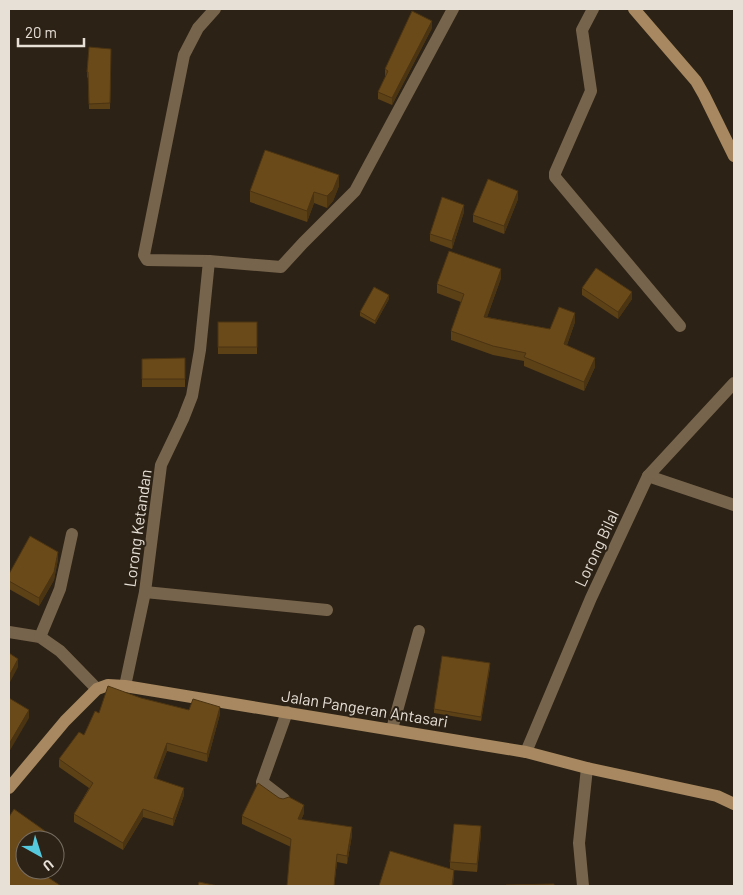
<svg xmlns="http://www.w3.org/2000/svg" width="743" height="895" font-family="Barlow,sans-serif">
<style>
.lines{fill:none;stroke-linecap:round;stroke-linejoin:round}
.street{stroke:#77644c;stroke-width:12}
.secondary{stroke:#a78860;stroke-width:12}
.wall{fill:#5c4016}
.shaded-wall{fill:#4b3412}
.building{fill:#6b4a1a;stroke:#4b3412}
.labels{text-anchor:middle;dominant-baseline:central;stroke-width:4;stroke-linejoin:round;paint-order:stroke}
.street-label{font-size:16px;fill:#e7e0d7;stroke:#2c2215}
</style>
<rect width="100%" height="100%" fill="#2c2215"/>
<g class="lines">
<g class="street">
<polyline points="215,9 198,28 184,55 144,255 147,260 209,261 281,267 303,243 355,191 453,9"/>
<polyline points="593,9 582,30 591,91 555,173 555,177 680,326"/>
<polyline points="648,476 734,505"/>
<polyline points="145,592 327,610"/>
<polyline points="9,632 40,637 60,651 97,689"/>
<polyline points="40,637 60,589 72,534"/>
<polyline points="125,686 145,592 161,465 183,419 192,396 200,350 209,261"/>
<polyline points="392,729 419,631"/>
<polyline points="526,752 591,598 648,476 734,383"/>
<polyline points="284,799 262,782 287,712"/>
<polyline points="583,886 579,843 587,768"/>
</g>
<g class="secondary">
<polyline points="634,9 696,81 704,95 734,156"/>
<polyline points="9,788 65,721 97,689 108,685 125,686 526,752 587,768 717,796 734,804"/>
</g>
</g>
<g class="wall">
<polygon points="432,28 392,105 378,99 378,92 386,77 385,76 385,69"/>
<polygon points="111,49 110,109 89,109 88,78 87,77 87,72"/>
<polygon points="339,186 333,201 327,208 314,203 307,222 250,202 250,191"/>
<polygon points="518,199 504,234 473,222 473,215"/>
<polygon points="464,212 452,249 430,241 430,234"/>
<polygon points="501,278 487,317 550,329 575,322 567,345 595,367 584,391 524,366 524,361 493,355 451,340 451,331 461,302 437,293 437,284"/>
<polygon points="582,288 632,299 618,319 582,295"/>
<polygon points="389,299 375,324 360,316 360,312"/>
<rect x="218" y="322" width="39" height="32"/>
<polygon points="185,358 185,387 142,387 142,359"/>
<polygon points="58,559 54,580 39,606 9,589 9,574"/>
<polygon points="490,667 481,721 434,713 434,709"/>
<polygon points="141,698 189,710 220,714 207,762 167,751 156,779 184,795 173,826 143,817 123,850 74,822 74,814 89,788 59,767 59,759 84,735 99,713"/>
<polygon points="279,798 304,813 301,820 352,835 347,864 337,862 334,886 287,886 291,847 242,824 242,816"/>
<polygon points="481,834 477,872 452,870 454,879 450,869 450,862"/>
</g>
<g class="shaded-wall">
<polygon points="432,21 432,28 392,105 392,98"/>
<polygon points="339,175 339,186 333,201 327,208 327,196"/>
<polygon points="518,191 518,199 504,234 504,226"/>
<polygon points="314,192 314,203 307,222 307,211"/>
<polygon points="464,205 464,212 452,249 452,241"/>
<polygon points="501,269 501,278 484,326 484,317"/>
<polygon points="632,292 632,299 618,319 618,312"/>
<polygon points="389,295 389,299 375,324 375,321"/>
<polygon points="575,313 575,322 564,353 564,344"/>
<polygon points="595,358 595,367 584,391 584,382"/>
<polygon points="58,552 58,559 54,580 39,606 39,598"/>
<polygon points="18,659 18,667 9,684 9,676"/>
<polygon points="490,663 490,667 481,721 481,717"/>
<polygon points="220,707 220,714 207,762 207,754"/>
<polygon points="29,710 29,718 9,752 9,744"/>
<polygon points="167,743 167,751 154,786 154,778"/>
<polygon points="184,788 184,795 173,826 173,819"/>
<polygon points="304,805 304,813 298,827 298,819"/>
<polygon points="143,809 143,817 123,850 123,843"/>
<polygon points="481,826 481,834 477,872 477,864"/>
<polygon points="352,827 352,835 347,864 347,856"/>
<polygon points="337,854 337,862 334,886"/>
<polygon points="454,870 454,879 453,886 452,886"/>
</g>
<g class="building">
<polygon points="412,11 432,21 392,98 378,92 388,71 385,69"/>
<polygon points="89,47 111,49 110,103 89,104 88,72 87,72"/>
<polygon points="265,150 339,175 333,190 327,196 314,192 307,211 250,191"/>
<polygon points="488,179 518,191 504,226 473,215"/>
<polygon points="442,197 464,205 452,241 430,234"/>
<polygon points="449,251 501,269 484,317 550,329 559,307 575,313 564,344 595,358 584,382 524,357 526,353 493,346 451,331 464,294 437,284"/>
<polygon points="596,268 632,292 618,312 582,288"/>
<polygon points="374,287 389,295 375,321 360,312"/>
<rect x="218" y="322" width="39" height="25"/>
<polygon points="185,358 185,379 142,379 142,359"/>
<polygon points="30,536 58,552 54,572 39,598 9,581 9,574"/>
<polygon points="9,653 18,659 9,676"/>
<polygon points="442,656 490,663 481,717 434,709"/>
<polygon points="108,686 141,698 189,710 193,699 220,707 207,754 167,743 154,778 184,788 173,819 143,809 123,843 74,814 93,783 59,759 79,732 84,735 95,711 99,713"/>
<polygon points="9,698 29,710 9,744"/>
<polygon points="258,783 279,798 283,799 289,797 304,805 298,819 352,827 347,856 337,854 334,886 287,886 291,839 242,816"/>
<polygon points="14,809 55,838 54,840 25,840 25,870 37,870 61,886 9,886 9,817"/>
<polygon points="454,824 481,826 477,864 450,862"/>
<polygon points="390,851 454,870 452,886 379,886"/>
<polygon points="199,882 218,886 198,886"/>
<polygon points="554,884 554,886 506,886 506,885"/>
</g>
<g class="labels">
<g class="street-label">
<text transform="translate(137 528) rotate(-82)">Lorong Ketandan</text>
<text transform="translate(596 548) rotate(-65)">Lorong Bilal</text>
<text transform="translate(365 708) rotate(9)">Jalan Pangeran Antasari</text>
</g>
</g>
<rect width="743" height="895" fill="none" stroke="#e7e0d7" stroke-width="20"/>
<g transform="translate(40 855) rotate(141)"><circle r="24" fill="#2c2215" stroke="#776e63"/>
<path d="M0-4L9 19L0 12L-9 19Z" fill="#55cadf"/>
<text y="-8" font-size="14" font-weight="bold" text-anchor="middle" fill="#e7e0d7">U</text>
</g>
<path d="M18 38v8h66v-8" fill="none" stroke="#e7e0d7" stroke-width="2.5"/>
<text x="25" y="38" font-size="15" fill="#e7e0d7" stroke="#2c2215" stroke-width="4" paint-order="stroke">20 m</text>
</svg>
